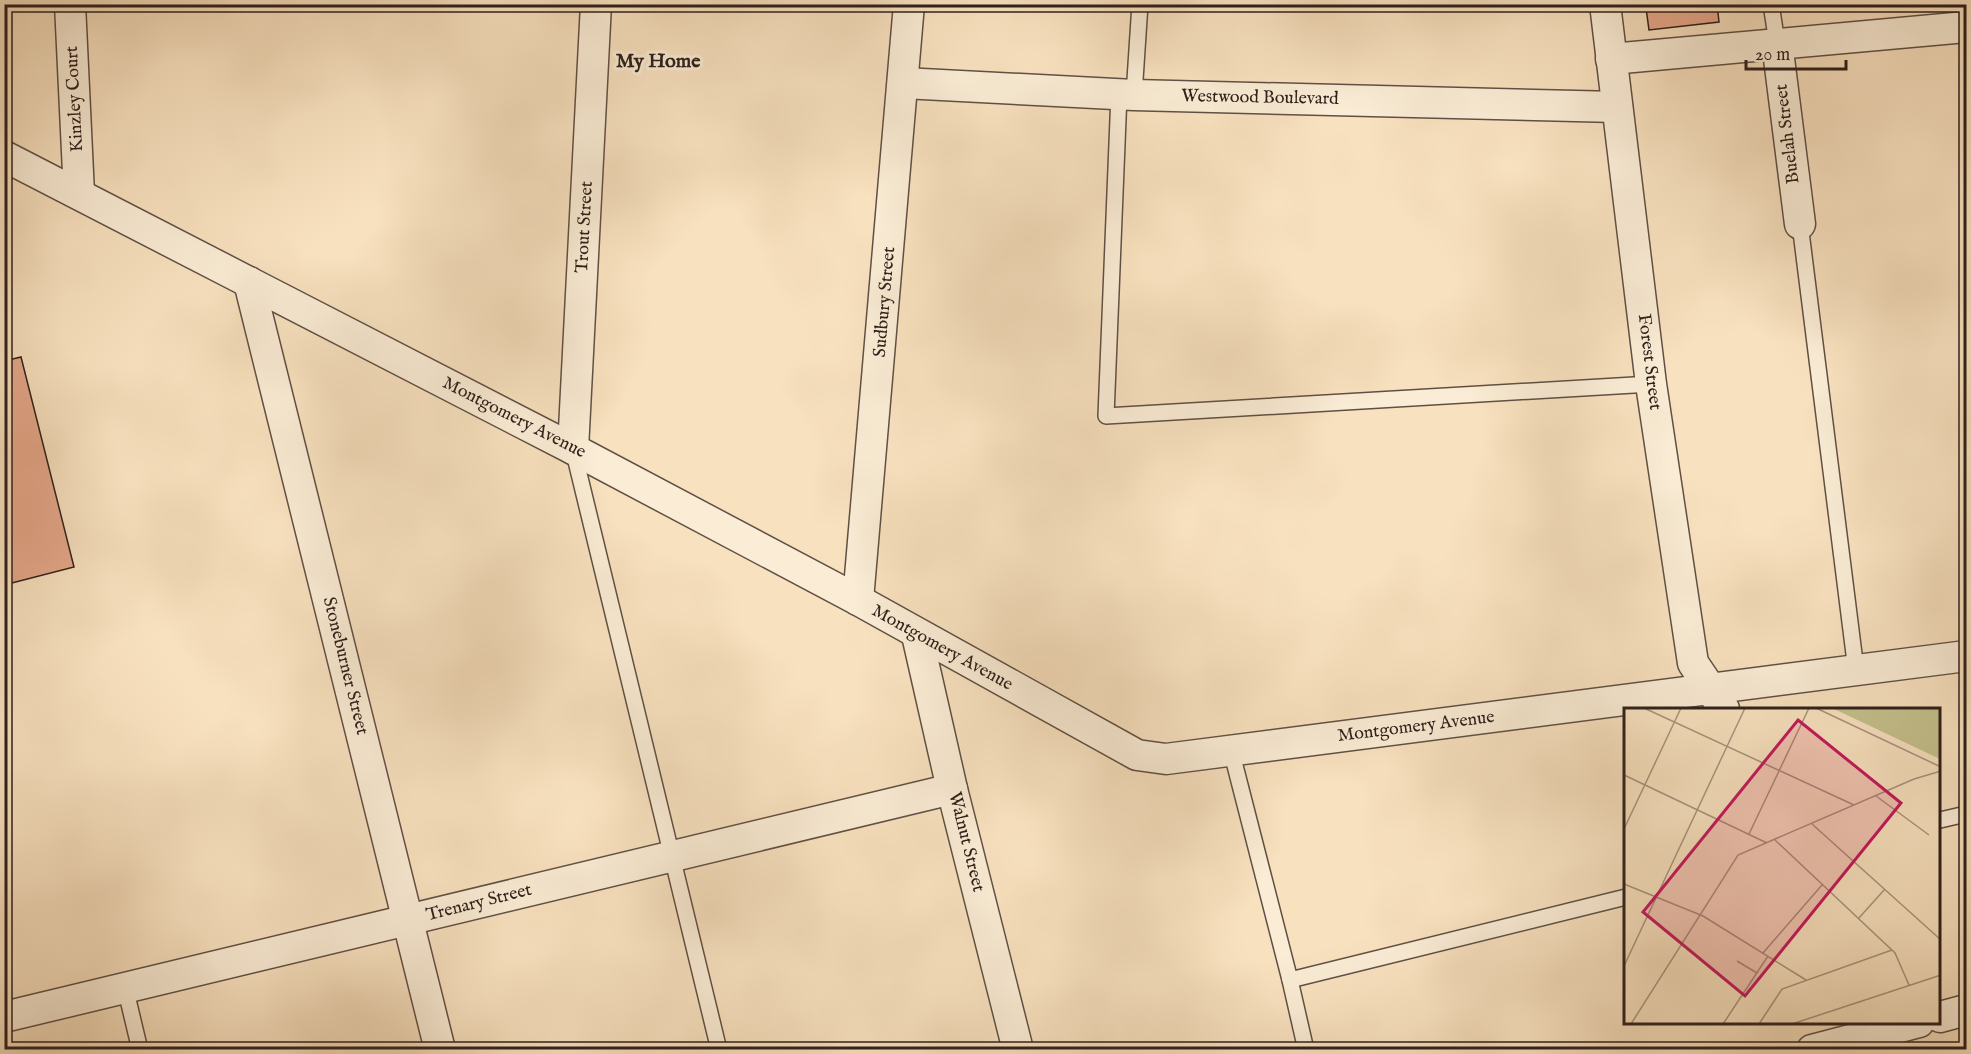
<svg xmlns="http://www.w3.org/2000/svg" width="1971" height="1054" font-family="'IM FELL English',serif">
<style>
.building{fill:#e6a88a;stroke:#2e201b;stroke-width:1.5}
.lines{fill:none;stroke-linecap:round;stroke-linejoin:round}
.lane-casing{stroke:#605044;stroke-width:18}
.street-casing{stroke:#605044;stroke-width:33}
.lane{stroke:#faecd5;stroke-width:15}
.street{stroke:#faecd5;stroke-width:30}
.labels{text-anchor:middle;dominant-baseline:central;stroke-width:6;stroke-linejoin:round;paint-order:stroke}
.street-label{font-size:18px;fill:#2e201b;stroke:#faecd5}
.neighbourhood-label{font-size:20px;font-weight:bold;fill:#2e201b;stroke:#faecd5}
.inset-road{fill:none;stroke:#a7947d;stroke-width:1.5}
.view{fill:#c2185b;fill-opacity:0.15;stroke:#c2185b;stroke-width:3}
.inset-edge{fill:none;stroke:#2e201b;stroke-width:3}
</style>
<rect width="100%" height="100%" fill="#f8e1bf"/>
<filter id="stains"><feTurbulence type="fractalNoise" baseFrequency=".00333" numOctaves="4"/><feColorMatrix values="0 0 0 0 .2 0 0 0 0 .09 0 0 0 0 .02 0 0 0 .5 -.17"/></filter>
<radialGradient id="worn" r=".72"><stop offset=".6" stop-color="#630" stop-opacity="0"/><stop offset="1" stop-color="#630" stop-opacity=".3"/></radialGradient>
<g class="building">
<polygon points="653,4 715,4 714,8"/>
<polygon points="1637,4 1717,4 1719,22 1649,30 1646,8 1637,9"/>
<polygon points="21,357 74,567 4,585 4,361"/>
<polygon points="4,816 10,835 4,837"/>
</g>
<g class="lines">
<g class="lane-casing">
<g id="lane">
<polyline points="1771,4 1777,43"/>
<polyline points="1119,94 1106,416 1651,384"/>
<polyline points="1134,95 1140,4"/>
<polyline points="1800,224 1856,670"/>
<polyline points="573,449 719,1050"/>
<polyline points="1231,750 1290,980 1306,1050"/>
<polyline points="1940,820 1966,814"/>
<polyline points="1290,980 1626,897"/>
<polyline points="125,987 140,1050"/>
</g>
</g>
<g class="street-casing">
<g id="street">
<polyline points="70,4 79,194"/>
<polyline points="1605,4 1651,384 1693,663 1724,709"/>
<polyline points="1777,43 1800,224"/>
<polyline points="1611,59 1966,27"/>
<polyline points="903,83 1134,95 1617,107"/>
<polyline points="4,156 573,449 858,600 1137,755 1166,759 1966,656"/>
<polyline points="249,282 440,1050"/>
<polyline points="573,449 596,4"/>
<polyline points="858,600 909,4"/>
<polyline points="917,635 952,789 1018,1050"/>
<polyline points="4,1017 952,789"/>
<polyline points="1940,1017 1966,1010"/>
<polyline points="1812,1050 1919,1022"/>
</g>
</g>
<use href="#lane" class="lane"/>
<use href="#street" class="street"/>
</g>
<g class="labels">
<g class="street-label">
<text transform="translate(1260 98) rotate(1)">Westwood Boulevard</text>
<text transform="translate(75 99) rotate(-93)">Kinzley Court</text>
<text transform="translate(1788 134) rotate(-97)">Buelah Street</text>
<text transform="translate(585 227) rotate(-87)">Trout Street</text>
<text transform="translate(885 302) rotate(-85)">Sudbury Street</text>
<text transform="translate(1649 362) rotate(83)">Forest Street</text>
<text transform="translate(514 418) rotate(27)">Montgomery Avenue</text>
<text transform="translate(942 648) rotate(29)">Montgomery Avenue</text>
<text transform="translate(345 666) rotate(76)">Stoneburner Street</text>
<text transform="translate(1416 727) rotate(-7)">Montgomery Avenue</text>
<text transform="translate(966 842) rotate(76)">Walnut Street</text>
<text transform="translate(479 903) rotate(-14)">Trenary Street</text>
</g>
<g class="neighbourhood-label">
<text x="658" y="61">My Home</text>
</g>
</g>
<g transform="translate(1624 708)">
<rect width="316" height="316" fill="#f8e1bf"/>
<path d="M208,0h108v51z" fill="#c4c18d"/>
<path class="inset-road" d="M20,0l210,97M192,0l125,59M0,67l143,68M252,88l53,39M188,116l129,116M0,121l57,-121M125,126l60,-126M151,132l120,113 14,32M0,176l79,32 103,64M234,211l27,-30M139,245l59,-68M113,253l20,12M0,258l121,-258M7,316l107,-169 176,-76 27,-8M99,316l45,-68M135,316l23,-35 110,-39M168,316l149,-49"/>
<path class="view" d="M174,12l103,83 -156,193 -102,-84z"/>
<rect width="316" height="316" class="inset-edge"/>
</g>
<rect width="1971" height="1054" fill="none" stroke="#f8e1bf" stroke-width="24"/>
<rect x="6" y="6" width="1959" height="1042" fill="none" stroke="#2e201b" stroke-width="3"/>
<rect x="12" y="12" width="1947" height="1030" fill="none" stroke="#2e201b" stroke-width="1.5"/>
<path d="M1746 60v9h100v-9" fill="none" stroke="#2e201b" stroke-width="3"/>
<text x="1755" y="60" font-size="18" fill="#2e201b" stroke="#faecd5" stroke-width="4.5" paint-order="stroke">20 m</text>
<rect width="100%" height="100%" filter="url(#stains)"/>
<rect width="100%" height="100%" fill="url(#worn)"/>
</svg>
